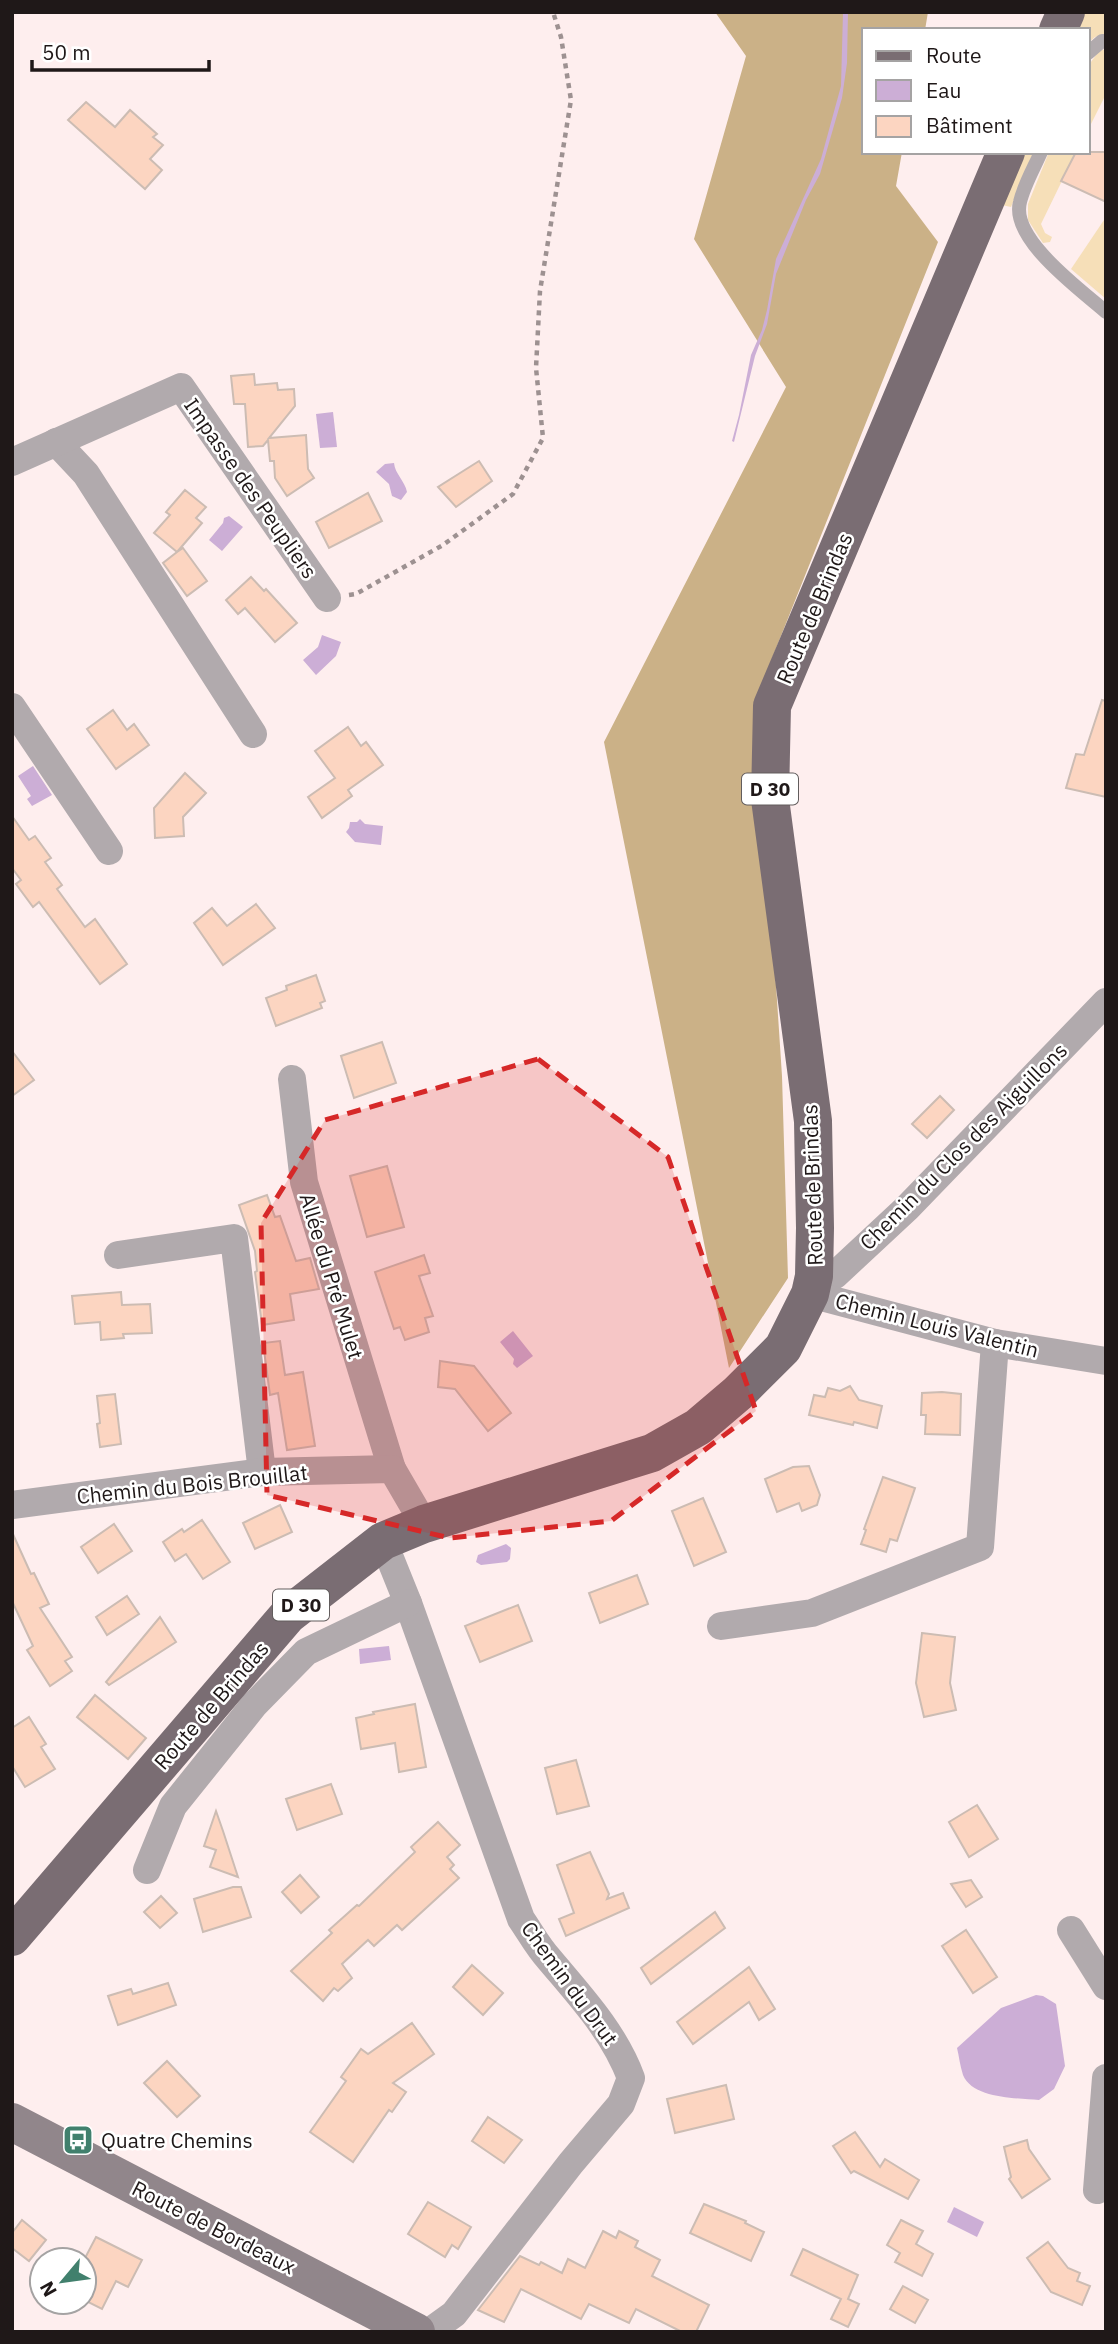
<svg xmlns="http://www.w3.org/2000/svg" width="1118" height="2344" font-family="'IBM Plex Sans',sans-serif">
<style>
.green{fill:#f6dfb8}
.forest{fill:#cbb187}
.water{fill:#ccaed6}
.building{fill:#fcd5c1;stroke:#ccbcb3;stroke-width:2}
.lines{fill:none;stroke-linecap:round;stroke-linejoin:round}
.path{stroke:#9d9191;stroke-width:4.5;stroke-dasharray:5 5;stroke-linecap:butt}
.lane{stroke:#b1aaad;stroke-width:14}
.street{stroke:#b1aaad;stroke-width:28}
.secondary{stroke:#91868b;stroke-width:38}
.primary{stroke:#7a6d73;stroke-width:38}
.marked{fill:#d62828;fill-opacity:0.2;stroke:#d62828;stroke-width:5;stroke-dasharray:14 9;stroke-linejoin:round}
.labels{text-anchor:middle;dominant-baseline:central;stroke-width:5;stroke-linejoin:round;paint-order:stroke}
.shield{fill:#fff;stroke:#625d5d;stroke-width:2}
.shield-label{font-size:19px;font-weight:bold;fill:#1f1818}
.street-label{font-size:21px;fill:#1f1818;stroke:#fff}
.poi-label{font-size:21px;fill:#1f1818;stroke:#fff;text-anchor:start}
</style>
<rect width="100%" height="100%" fill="#feeeee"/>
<g class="green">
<polygon points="1077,12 1106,12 1106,34 1095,37 1088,43 1088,30 1070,30"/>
<polygon points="1106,49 1106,94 1088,130 1088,66 1099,51"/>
<polygon points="1019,152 1034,152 1011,207 997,204"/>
<polygon points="1049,152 1076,152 1041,224 1045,233 1052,237 1050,242 1043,243 1028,220 1028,204"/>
<polygon points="1106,217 1106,299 1071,269"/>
</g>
<polygon class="forest" points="715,12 928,12 925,30 864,30 864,152 902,152 896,186 938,242 757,696 782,1076 788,1278 729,1368 604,742 786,387 694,239 746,56"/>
<g class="water">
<polygon points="843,12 848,12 847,63 842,98 820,174 806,200 776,274 767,324 755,356 734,442 732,441 739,415 751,355 762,330 767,310 776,259 821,159 841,86"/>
<polygon points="333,412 337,447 320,448 316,414"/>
<path d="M394,463c1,11 11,18 13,29l-6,8 -9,-4 -3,-12 -13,-12 9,-8z"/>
<polygon points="229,516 243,527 222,551 209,540 223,523 224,518"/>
<polygon points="322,635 341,642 336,656 316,675 303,660 318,647"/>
<polygon points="33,766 52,795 32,806 27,799 31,796 18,776"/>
<polygon points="360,819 365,824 383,826 381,845 355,842 346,832 349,828 350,822 357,822"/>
<polygon points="513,1331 533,1356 517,1368 513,1364 514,1359 500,1342"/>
<polygon points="506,1544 511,1548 510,1559 507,1562 481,1565 476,1562 478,1555"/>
<polygon points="389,1646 391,1660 360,1664 359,1649"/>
<path d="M1036,1995l7,1 13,8 9,62 -11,23 -15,11c-22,-2 -66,-1 -76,-25 -3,-9 -4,-19 -6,-27l44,-40z"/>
<polygon points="954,2207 984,2222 977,2237 947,2222"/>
</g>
<g class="building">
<polygon points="86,102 115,127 130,110 157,134 153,137 163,145 150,159 162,170 145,189 68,120"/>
<polygon points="1076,152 1106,152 1106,202 1061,181"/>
<polygon points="254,374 255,385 277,383 278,390 294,389 295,406 269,438 306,435 308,469 314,478 287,496 275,478 274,461 270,461 268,440 263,446 248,447 245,404 234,404 231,376"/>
<polygon points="479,461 492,481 456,507 438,487"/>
<polygon points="185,490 206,507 196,518 202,523 177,552 183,548 207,581 187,596 163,563 177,552 154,533 170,515 166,512"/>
<polygon points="368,493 382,521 329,548 316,522"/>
<polygon points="251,577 264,591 266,589 297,623 275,642 245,608 238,614 226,600"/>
<polygon points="1102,700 1106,701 1106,797 1066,788 1076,754 1084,755"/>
<polygon points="113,710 127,730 134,724 149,745 116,769 87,729"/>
<polygon points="348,727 361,746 366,742 383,765 348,790 352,796 322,818 308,797 335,778 315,751"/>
<polygon points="185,773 206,793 183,817 184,836 155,838 154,808"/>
<polygon points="12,816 29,840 35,836 51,858 45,862 62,885 57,889 85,927 95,919 127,964 100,984 39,902 33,907 16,884 21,880 12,868"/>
<polygon points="256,904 275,928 223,965 194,923 212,908 227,926"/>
<polygon points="316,975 325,1001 320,1003 322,1008 276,1026 266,998 287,990 286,986"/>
<polygon points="382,1042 396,1083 354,1098 341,1056"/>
<polygon points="12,1051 34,1080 12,1096"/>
<polygon points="940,1096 954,1110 927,1138 912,1124"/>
<polygon points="387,1166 404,1227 367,1237 350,1176"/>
<polygon points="267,1195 275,1217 280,1216 296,1261 310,1258 319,1289 290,1294 294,1320 262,1325 255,1272 257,1271 255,1251 239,1205"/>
<polygon points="424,1255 430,1273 419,1276 433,1316 425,1318 429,1332 405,1340 400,1327 394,1329 375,1272"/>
<polygon points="121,1292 122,1305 150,1304 152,1333 123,1334 124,1338 101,1340 100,1322 75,1324 72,1296"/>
<polygon points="280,1341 285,1375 303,1372 315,1446 287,1450 278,1393 270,1395 263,1343"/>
<polygon points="440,1361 474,1366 511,1413 488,1431 455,1389 438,1387"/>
<polygon points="850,1386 859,1400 882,1406 877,1428 854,1422 853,1425 809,1415 814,1395 825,1397 828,1388 840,1391"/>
<polygon points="942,1392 961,1394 960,1435 925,1434 926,1415 921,1415 922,1393"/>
<polygon points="115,1394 121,1444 100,1447 97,1424 100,1423 97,1396"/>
<polygon points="809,1466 820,1495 817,1505 802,1511 799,1503 777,1512 765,1479 793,1467"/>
<polygon points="883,1477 915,1488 897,1541 890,1539 886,1552 861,1544 866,1530 864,1529"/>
<polygon points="703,1498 726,1552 694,1566 672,1511"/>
<polygon points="280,1505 292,1532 255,1549 243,1523"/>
<polygon points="202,1520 230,1562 203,1579 186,1554 175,1561 163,1542 182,1529 184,1532"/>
<polygon points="114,1524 132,1551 98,1573 81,1547"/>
<polygon points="12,1532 31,1574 34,1573 49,1604 40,1608 72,1657 65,1661 72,1671 50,1686 27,1650 33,1646 12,1601"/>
<polygon points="637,1575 648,1604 600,1623 589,1593"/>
<polygon points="127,1596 139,1614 107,1635 96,1617"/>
<polygon points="518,1605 532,1641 480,1662 465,1626"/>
<polygon points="160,1617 176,1642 109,1685 106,1682"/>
<polygon points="922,1633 955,1637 950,1683 956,1710 924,1717 916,1683"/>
<polygon points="95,1695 146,1738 128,1759 77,1717"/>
<polygon points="415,1704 426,1767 399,1772 395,1743 361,1749 356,1718 374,1714 373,1712"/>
<polygon points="29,1717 46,1744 41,1747 55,1769 25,1787 12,1766 12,1728"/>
<polygon points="576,1760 589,1806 557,1814 545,1768"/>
<polygon points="331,1784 342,1814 297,1830 286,1799"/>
<polygon points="977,1805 998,1839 969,1857 949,1822"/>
<polygon points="216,1811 223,1831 238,1877 210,1867 216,1850 204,1846"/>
<polygon points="438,1822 460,1845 447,1857 454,1865 450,1869 459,1878 402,1930 397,1925 374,1946 368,1940 342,1964 352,1978 338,1991 334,1988 323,2001 291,1971 332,1933 329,1930 357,1905 359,1906 415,1852 411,1847"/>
<polygon points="590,1852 609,1894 607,1899 623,1893 629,1908 566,1936 559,1919 574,1913 557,1865"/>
<polygon points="300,1875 319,1897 301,1913 282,1892"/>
<polygon points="971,1880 982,1897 966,1907 951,1884"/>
<polygon points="233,1887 241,1887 251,1917 203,1932 194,1899"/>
<polygon points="161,1896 177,1913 160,1928 144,1912"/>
<polygon points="715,1912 725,1928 651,1984 641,1968"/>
<polygon points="966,1930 997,1977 973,1993 942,1946"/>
<polygon points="472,1965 503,1993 483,2015 453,1987"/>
<polygon points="749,1967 775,2009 759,2020 749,2002 693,2044 677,2022"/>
<polygon points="168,1983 176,2005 118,2025 108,1996 131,1989 133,1994"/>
<polygon points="412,2023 434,2054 393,2083 406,2092 392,2112 389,2110 353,2162 310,2132 346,2081 341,2077 361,2049 368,2054"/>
<polygon points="167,2061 200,2096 177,2117 144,2083"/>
<polygon points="726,2085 734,2119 675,2133 667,2099"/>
<polygon points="488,2117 522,2140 504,2163 472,2141"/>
<polygon points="855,2132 880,2167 885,2159 919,2180 908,2199 854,2171 851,2173 833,2146"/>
<polygon points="1027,2140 1029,2149 1050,2179 1022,2198 1009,2179 1011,2177 1004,2147"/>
<polygon points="428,2202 471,2227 458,2249 452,2245 445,2257 408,2234"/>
<polygon points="704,2204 746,2221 745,2223 764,2232 751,2261 690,2233"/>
<polygon points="22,2220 46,2240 29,2261 12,2248 12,2233"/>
<polygon points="901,2220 923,2231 916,2244 933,2254 922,2276 895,2262 900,2253 887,2245"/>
<polygon points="603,2231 616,2238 619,2231 638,2241 635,2247 660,2260 652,2276 709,2305 696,2332 682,2332 636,2309 629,2323 589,2304 581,2319 521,2289 504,2322 478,2310 520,2256 539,2265 541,2262 562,2273 568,2259 585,2268"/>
<polygon points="96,2237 142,2260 128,2287 116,2281 102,2309 84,2300 84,2260"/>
<polygon points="1048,2242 1068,2268 1080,2273 1077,2281 1090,2286 1082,2305 1051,2292 1027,2258"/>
<polygon points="803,2249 858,2275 848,2299 859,2304 848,2327 831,2319 841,2299 791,2275"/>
<polygon points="903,2286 928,2300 915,2323 890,2309"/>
</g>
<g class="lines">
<polyline class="path" points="349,595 356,594 443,545 513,494 543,438 536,368 540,291 571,100 561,37 553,12"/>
<g class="lane">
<polyline points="1088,53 1102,41 1106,41"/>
<path d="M1041,152c-7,16 -17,33 -21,50 -10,37 61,88 86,110"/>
</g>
<g class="street">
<polyline points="56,442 86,474 253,734"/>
<polyline points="12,462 181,387 327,598"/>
<polyline points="12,707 109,851"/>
<polyline points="292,1079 304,1182 392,1469"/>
<polyline points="118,1255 234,1238 262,1472"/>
<polyline points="814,1276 835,1275 907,1208 1106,1002"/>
<polyline points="810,1294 995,1343 1106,1361"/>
<polyline points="12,1505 262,1472 392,1469 424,1524"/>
<path d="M383,1541l25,62 113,316c9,13 17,28 28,40 31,37 65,73 82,119l-10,26 -50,59 -117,151 -25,18"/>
<polyline points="721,1626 812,1613 980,1547 995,1343"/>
<polyline points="147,1870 173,1806 254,1705 306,1652 408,1603"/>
<polyline points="1071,1930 1106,1986"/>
<polyline points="1097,2190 1106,2078"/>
</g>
<polyline class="secondary" points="12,2122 416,2332"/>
<g class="primary">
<polyline points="1058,30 1066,12"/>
<polyline points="12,1937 288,1615 383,1541 424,1524 652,1453 698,1427 738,1393 783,1348 810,1294 814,1276 815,1228 813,1121 770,799 772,706 1006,152"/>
</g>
</g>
<path class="marked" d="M538,1059l130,98 88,254 -145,110 -161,17 -183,-43 -6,-272 64,-103z"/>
<defs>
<g id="bus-square" transform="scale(1.575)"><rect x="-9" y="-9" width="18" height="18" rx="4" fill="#41806d" stroke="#fff"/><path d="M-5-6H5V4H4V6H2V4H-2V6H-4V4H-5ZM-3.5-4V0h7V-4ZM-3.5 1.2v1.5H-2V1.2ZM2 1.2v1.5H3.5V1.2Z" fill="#fff"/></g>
</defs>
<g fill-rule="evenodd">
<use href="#bus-square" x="78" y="2140"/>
</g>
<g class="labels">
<g class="shield">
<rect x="742" y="773.5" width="56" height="31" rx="5"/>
<rect x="273" y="1589.5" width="56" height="31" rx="5"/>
</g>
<g class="shield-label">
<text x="770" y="789">D 30</text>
<text x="301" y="1605">D 30</text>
</g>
<g class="street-label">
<text transform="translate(251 488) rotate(55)">Impasse des Peupliers</text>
<text transform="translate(814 608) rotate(-67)">Route de Brindas</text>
<text transform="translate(963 1146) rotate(-45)">Chemin du Clos des Aiguillons</text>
<text transform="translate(812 1185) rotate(-92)">Route de Brindas</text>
<text transform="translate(332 1276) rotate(73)">Allée du Pré Mulet</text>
<text transform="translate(937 1325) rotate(14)">Chemin Louis Valentin</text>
<text transform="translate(192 1484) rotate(-6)">Chemin du Bois Brouillat</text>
<text transform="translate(211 1705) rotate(-49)">Route de Brindas</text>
<text transform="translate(570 1983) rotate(54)">Chemin du Drut</text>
<text transform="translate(214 2227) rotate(27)">Route de Bordeaux</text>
</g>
<g class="poi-label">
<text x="101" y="2140">Quatre Chemins</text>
</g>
</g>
<rect width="1118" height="2344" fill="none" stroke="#1f1818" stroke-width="28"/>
<rect x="862" y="28" width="228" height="126" fill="#ffffff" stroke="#a5a3a3" stroke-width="2"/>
<rect x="876" y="51" width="35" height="10" fill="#7a6d73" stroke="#a5a3a3" stroke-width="2"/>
<text x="926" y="63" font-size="21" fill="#1f1818">Route</text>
<rect x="876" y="80" width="35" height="21" fill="#ccaed6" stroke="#a5a3a3" stroke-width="2"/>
<text x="926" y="98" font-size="21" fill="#1f1818">Eau</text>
<rect x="876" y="116" width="35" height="21" fill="#fcd5c1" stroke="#a5a3a3" stroke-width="2"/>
<text x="926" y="133" font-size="21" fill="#1f1818">Bâtiment</text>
<g transform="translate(63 2281) rotate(241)"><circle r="33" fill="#ffffff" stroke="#a5a3a3" stroke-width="2"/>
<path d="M0-5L12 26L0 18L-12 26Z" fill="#41806d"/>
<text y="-10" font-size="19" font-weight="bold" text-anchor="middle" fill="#1f1818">N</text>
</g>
<path d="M32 60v10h177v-10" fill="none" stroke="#1f1818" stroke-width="3.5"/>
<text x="42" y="60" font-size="21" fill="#1f1818" stroke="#ffffff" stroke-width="5" paint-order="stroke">50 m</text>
</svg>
